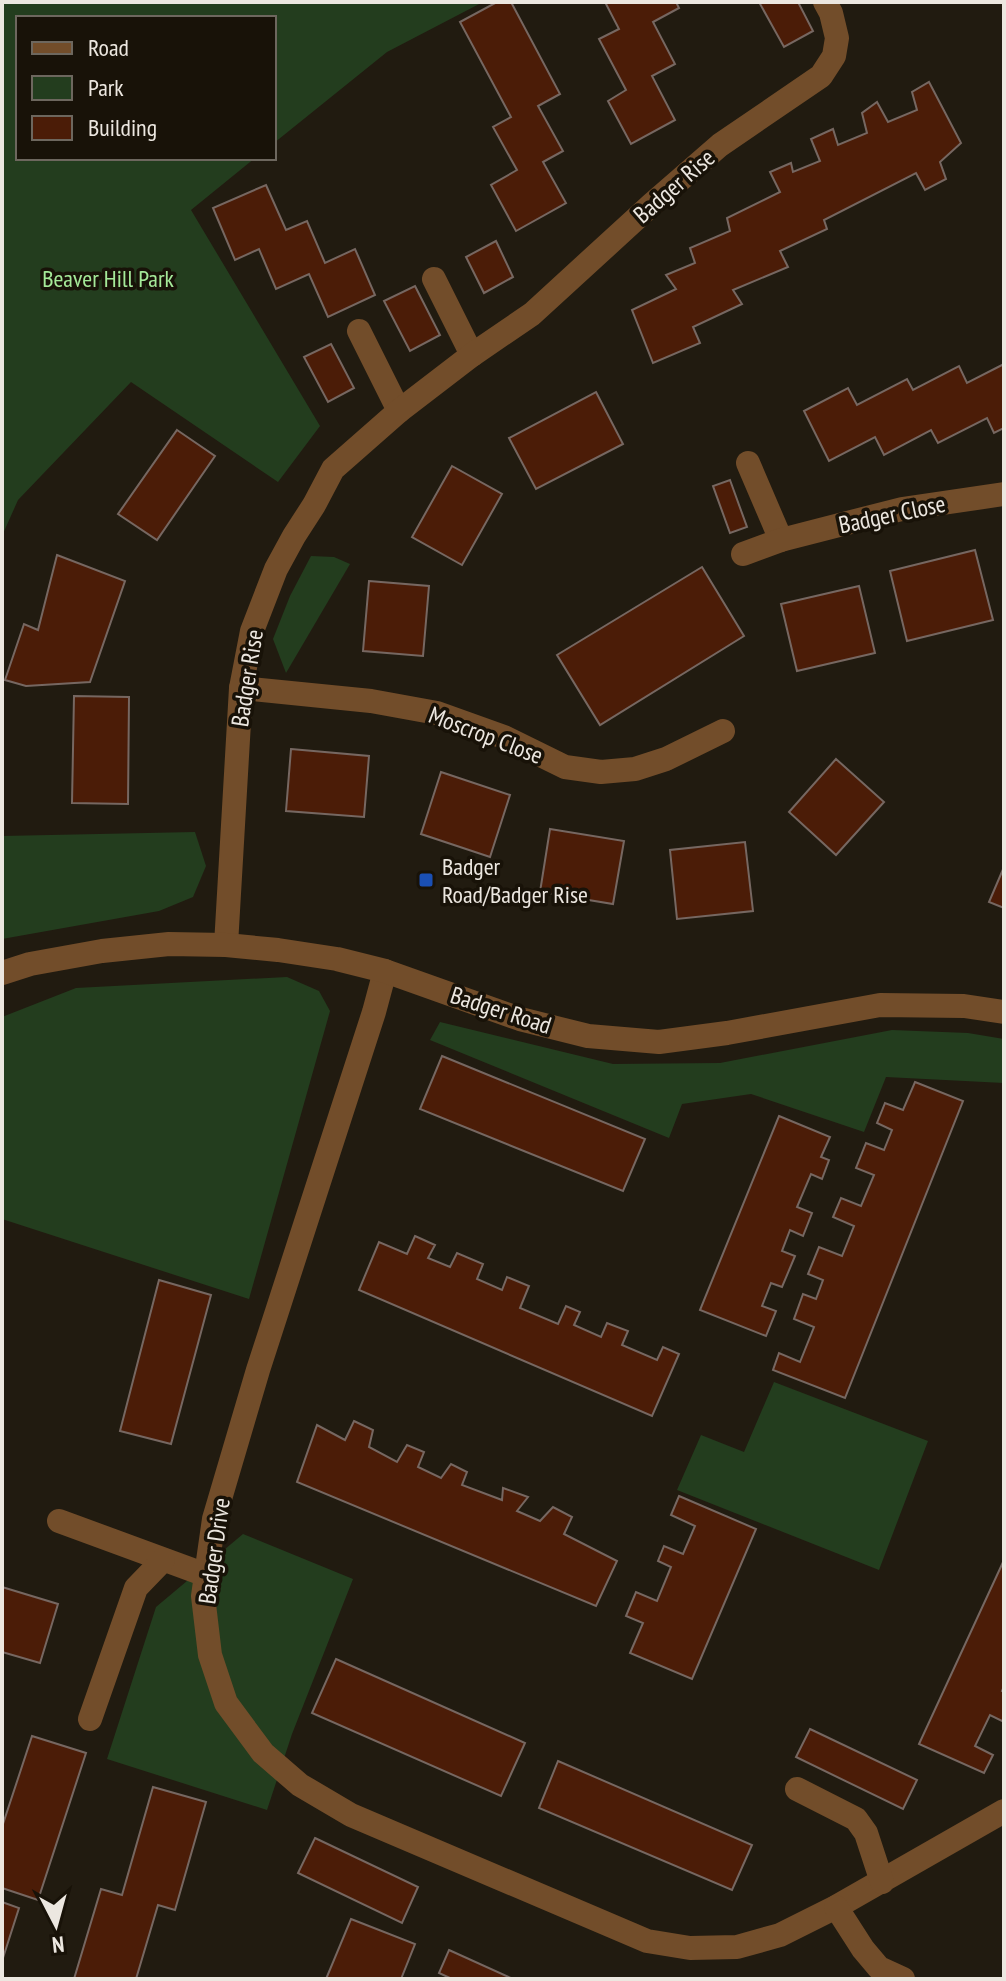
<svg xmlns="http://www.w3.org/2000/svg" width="1006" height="1981" font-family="'PT Sans Narrow',sans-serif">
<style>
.green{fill:#233d1e}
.building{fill:#4b1c07;stroke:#766761;stroke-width:2}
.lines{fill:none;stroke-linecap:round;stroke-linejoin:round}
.minor{stroke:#724d2a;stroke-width:24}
.transit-dot{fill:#1a4fb4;stroke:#181208;stroke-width:3}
.labels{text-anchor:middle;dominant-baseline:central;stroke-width:7;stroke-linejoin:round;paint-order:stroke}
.street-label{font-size:24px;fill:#ece7e0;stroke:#181208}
.park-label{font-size:24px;fill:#a5e999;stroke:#181208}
.poi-label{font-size:24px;fill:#ece7e0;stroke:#181208;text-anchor:start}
</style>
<rect width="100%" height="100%" fill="#211b10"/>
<g class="green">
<polygon points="2,2 483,2 387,52 274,143 274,18 18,18 18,158 255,158 191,210 320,426 278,482 131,382 18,500 2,536"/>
<polygon points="311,556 334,557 350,564 286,673 273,639 290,596"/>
<polygon points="195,832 206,866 193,897 159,911 2,939 2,836"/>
<polygon points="287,977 319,991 330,1011 249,1299 2,1219 2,1017 76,988"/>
<polygon points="440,1022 613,1064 720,1063 892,1030 968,1033 1004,1039 1004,1083 886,1077 864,1132 751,1094 682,1104 669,1138 430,1040"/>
<polygon points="774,1382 928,1441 879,1570 677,1490 701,1435 744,1452"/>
<polygon points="243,1534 353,1579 292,1734 267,1810 107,1759 156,1607"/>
</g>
<g class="building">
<polygon points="497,2 511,2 560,94 538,106 563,151 543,162 566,203 516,231 491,185 517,170 493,127 511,117 460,22"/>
<polygon points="605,2 676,2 679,8 653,22 675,64 652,76 675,120 631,144 608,101 626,90 599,39 619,29"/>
<polygon points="759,2 798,2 813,31 784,47"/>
<polygon points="929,82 961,143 940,162 946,179 925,190 916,173 824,220 827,229 780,251 788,267 733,290 742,304 693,327 700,343 653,363 632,310 676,289 666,275 695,263 690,248 730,231 727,218 780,192 770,172 791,163 793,172 820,161 811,139 833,129 838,145 867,133 862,113 877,102 888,122 917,110 912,92"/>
<polygon points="266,185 286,230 307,221 325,263 355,249 375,295 328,317 309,274 276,289 259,249 235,260 213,208"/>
<polygon points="496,241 513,277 484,293 466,257"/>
<polygon points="415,286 440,335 410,351 384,301"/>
<polygon points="331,344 354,388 328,402 304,357"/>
<polygon points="1004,364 1004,428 994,433 987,418 938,443 931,430 884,455 875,437 829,461 804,411 848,388 857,405 907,379 913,390 959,366 967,383"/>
<polygon points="596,392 623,444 536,489 509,438"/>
<polygon points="177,430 215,456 157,540 118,514"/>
<polygon points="452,466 502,494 462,565 412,537"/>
<polygon points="730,480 747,527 730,533 713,486"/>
<polygon points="975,550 993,620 907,641 890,571"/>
<polygon points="57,555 125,581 90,682 26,686 5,680 24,624 38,630"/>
<polygon points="702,567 744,636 600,725 557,655"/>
<polygon points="369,581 429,586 423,656 363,651"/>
<polygon points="859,586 875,653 797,671 781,604"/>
<polygon points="74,696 129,697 128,804 72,803"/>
<polygon points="291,749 369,756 364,817 286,811"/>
<polygon points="836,759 884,802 836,855 789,812"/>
<polygon points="441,772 510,795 490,857 421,834"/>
<polygon points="550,829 624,841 613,904 540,892"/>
<polygon points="745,842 753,911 677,919 670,850"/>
<polygon points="1004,867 1004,908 989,902"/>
<polygon points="442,1056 645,1139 623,1191 420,1109"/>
<polygon points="915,1082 963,1101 845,1398 773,1370 779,1353 800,1362 814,1327 794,1319 803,1294 816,1299 823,1280 808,1274 819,1247 842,1256 854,1226 833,1217 841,1198 861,1206 874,1175 856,1168 866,1143 884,1150 892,1130 877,1123 885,1103 903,1110"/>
<polygon points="779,1116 830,1137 821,1157 829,1160 822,1179 811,1174 797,1207 812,1213 803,1236 790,1230 782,1251 795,1256 782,1287 771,1283 762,1306 776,1311 766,1336 700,1310"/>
<polygon points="415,1236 435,1245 428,1258 450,1267 457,1253 483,1264 477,1279 502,1290 507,1277 529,1286 520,1308 558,1324 566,1306 580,1312 574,1325 601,1337 607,1323 628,1331 622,1345 657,1360 663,1347 679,1354 652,1416 359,1290 379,1242 407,1254"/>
<polygon points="159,1280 211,1295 171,1444 120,1431"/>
<polygon points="354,1421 373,1430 369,1447 397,1462 407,1445 424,1452 418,1467 441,1478 451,1464 467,1472 462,1485 502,1500 503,1488 528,1497 517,1511 540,1521 553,1507 572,1517 564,1534 617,1561 596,1606 297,1482 317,1425 345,1440"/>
<polygon points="679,1496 756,1529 692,1679 630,1653 643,1623 626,1616 636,1592 657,1601 671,1567 658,1561 664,1546 683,1554 695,1526 671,1515"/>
<polygon points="1004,1560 1004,1686 1002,1691 1004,1692 1004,1718 1002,1721 990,1715 975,1746 993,1755 984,1773 919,1744"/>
<polygon points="2,1587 58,1604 40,1663 2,1652"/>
<polygon points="336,1659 525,1743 501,1796 312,1713"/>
<polygon points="810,1729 917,1780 903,1809 796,1757"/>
<polygon points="32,1736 86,1753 38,1900 2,1888 2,1827"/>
<polygon points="558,1761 752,1845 732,1890 539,1808"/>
<polygon points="153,1787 206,1802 175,1910 158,1905 136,1979 74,1979 101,1889 122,1895"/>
<polygon points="315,1838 418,1887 402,1923 298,1873"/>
<polygon points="2,1902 19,1908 2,1961"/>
<polygon points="351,1919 415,1944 401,1979 326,1979"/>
<polygon points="449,1950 513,1979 452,1979 439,1973"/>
</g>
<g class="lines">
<g class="minor">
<polyline points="434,279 472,355"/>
<polyline points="359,331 399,411"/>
<polyline points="748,463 781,540"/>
<polyline points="743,554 781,540 902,509 1004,494"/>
<polyline points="241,688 371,701 437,713 504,737 565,767 601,772 635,769 666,759 723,731"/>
<polyline points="226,945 241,688 252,631 276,569 294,536 314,505 333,469 399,411 472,355 532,314 651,205 720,145 821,76 834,56 837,38 831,13 825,2"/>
<polyline points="385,971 374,1012 258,1370 214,1519 203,1596 210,1655 226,1703 263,1753 300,1785 351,1815 647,1941 690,1948 737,1947 780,1935 836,1907 1004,1811"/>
<polyline points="2,973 30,964 102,951 169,944 226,945 278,950 337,959 385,971 520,1019 588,1036 659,1042 727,1033 880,1005 964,1006 1004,1012"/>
<polyline points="59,1521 206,1575"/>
<polyline points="90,1719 136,1588 163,1560"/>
<polyline points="797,1789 856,1819 866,1833 882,1882"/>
<polyline points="836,1907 863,1949 879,1968 903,1979"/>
</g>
</g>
<rect class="transit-dot" x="418" y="872" width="16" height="16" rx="4"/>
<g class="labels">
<g class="street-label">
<text transform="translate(674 186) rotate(-41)">Badger Rise</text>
<text transform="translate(892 514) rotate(-12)">Badger Close</text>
<text transform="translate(247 678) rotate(-81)">Badger Rise</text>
<text transform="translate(486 735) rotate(21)">Moscrop Close</text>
<text transform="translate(501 1010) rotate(18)">Badger Road</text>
<text transform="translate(214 1551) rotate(-82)">Badger Drive</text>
</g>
<g class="park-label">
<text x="108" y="278">Beaver Hill Park</text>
</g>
<g class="poi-label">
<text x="442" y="866">Badger<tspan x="442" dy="28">Road/Badger Rise</tspan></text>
</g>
</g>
<rect width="1006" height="1981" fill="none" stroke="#ece7e0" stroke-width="8"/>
<rect x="16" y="16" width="260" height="144" fill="#181208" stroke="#6d675e" stroke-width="2"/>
<rect x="32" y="42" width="40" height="12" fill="#724d2a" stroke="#6d675e" stroke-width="2"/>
<text x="88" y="56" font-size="24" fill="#ece7e0">Road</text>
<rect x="32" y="76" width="40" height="24" fill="#233d1e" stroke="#6d675e" stroke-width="2"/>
<text x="88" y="96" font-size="24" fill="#ece7e0">Park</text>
<rect x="32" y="116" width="40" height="24" fill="#4b1c07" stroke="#6d675e" stroke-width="2"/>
<text x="88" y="136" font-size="24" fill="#ece7e0">Building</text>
<g transform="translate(56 1925) rotate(174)" stroke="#181208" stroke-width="6" paint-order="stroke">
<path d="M0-6L14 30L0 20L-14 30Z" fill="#ece7e0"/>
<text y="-12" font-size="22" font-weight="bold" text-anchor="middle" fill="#ece7e0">N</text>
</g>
</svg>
